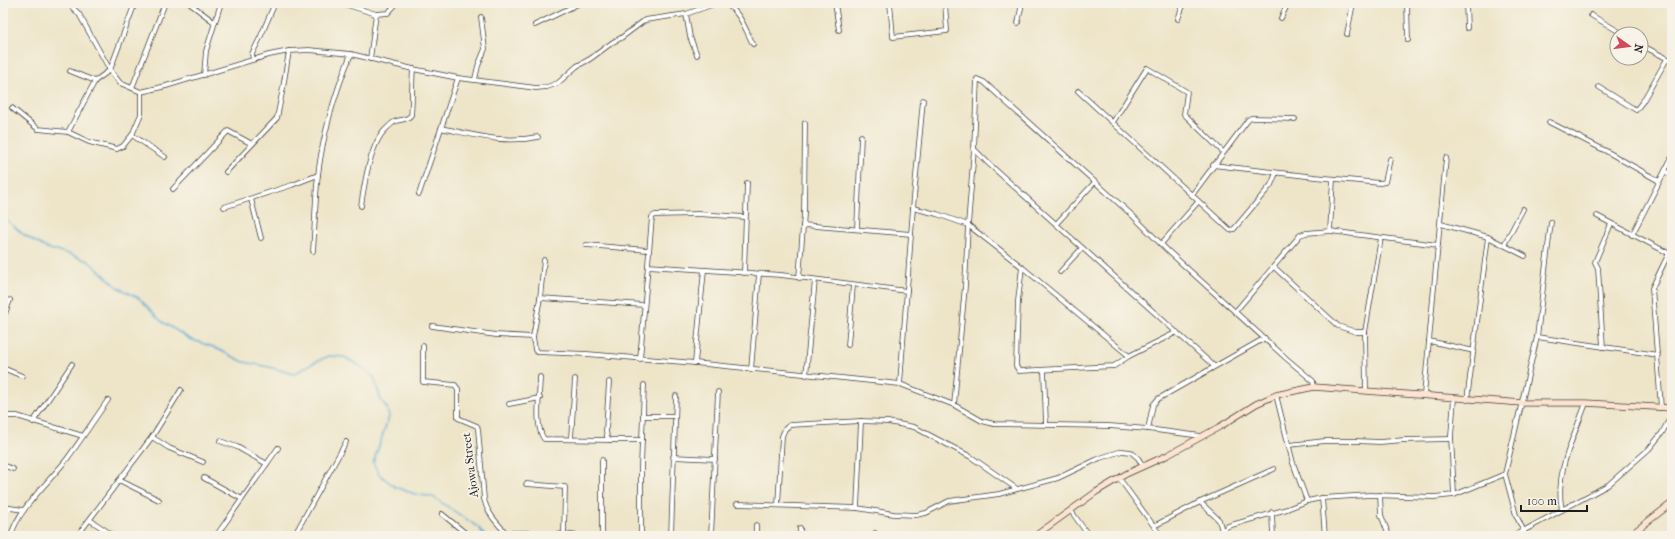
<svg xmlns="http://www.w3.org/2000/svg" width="1675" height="539" font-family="'IM FELL French Canon',serif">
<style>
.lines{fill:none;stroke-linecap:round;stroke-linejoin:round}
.stream{stroke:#58abd3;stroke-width:1.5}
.street-casing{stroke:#3c3a36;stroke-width:5.5}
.secondary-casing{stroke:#3c3a36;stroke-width:7}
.street{stroke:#fff;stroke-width:4}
.secondary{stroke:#fde4d1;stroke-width:5.5}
.labels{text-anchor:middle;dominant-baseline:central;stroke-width:3.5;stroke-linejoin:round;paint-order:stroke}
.street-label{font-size:12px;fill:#1c1c1c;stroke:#f7f3e8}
</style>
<rect width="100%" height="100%" fill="#f7f3e8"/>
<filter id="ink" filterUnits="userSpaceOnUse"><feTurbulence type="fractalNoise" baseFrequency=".025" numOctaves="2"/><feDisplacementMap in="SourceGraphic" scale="8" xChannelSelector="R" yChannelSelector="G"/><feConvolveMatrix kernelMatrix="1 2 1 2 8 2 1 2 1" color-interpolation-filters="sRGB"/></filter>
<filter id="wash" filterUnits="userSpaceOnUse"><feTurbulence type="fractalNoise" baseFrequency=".012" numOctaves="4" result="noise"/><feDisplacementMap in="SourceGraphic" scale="16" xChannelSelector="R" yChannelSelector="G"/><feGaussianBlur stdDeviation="0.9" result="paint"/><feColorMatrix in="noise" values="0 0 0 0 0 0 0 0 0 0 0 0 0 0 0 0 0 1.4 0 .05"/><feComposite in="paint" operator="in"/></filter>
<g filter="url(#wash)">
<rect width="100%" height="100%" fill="#eee5c9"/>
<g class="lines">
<polyline class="stream" points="3,217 24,235 46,248 69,254 88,261 119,288 139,298 161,321 190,339 213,347 244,362 269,367 294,374 313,363 329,356 344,357 360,366 374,377 381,400 387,408 389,417 373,463 379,474 395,487 415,494 433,497 478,527 485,536"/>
</g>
</g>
<g filter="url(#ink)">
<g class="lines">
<g class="street-casing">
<g id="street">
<polyline points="68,3 79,14 110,70 120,83 141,92 166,86 269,55 289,51 309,50 351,54 413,69 458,78 536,88 547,87 558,83 577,66 590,59 613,42 621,38 645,20 686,14 717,3"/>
<polyline points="189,3 214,22"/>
<polyline points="341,3 376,14 370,59"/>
<path d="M724,3c16,8 21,26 29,41"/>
<polyline points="835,3 839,30"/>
<polyline points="890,3 893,37 947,31 945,3"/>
<polyline points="1184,3 1178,19 1184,3"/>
<polyline points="1407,3 1408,40"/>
<polyline points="1466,3 1467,28"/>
<polyline points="1522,3 1522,4"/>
<polyline points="376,14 388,13 397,3"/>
<polyline points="686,14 690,37 697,55"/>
<polyline points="1591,15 1623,34"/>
<polyline points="1281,18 1288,3"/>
<polyline points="1018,23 1022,3"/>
<polyline points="535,25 580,3"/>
<polyline points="1347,34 1353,3"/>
<polyline points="1641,45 1672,61"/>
<polyline points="253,59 252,54 260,38 275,3"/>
<polyline points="70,71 95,81 110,70 135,3"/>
<polyline points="204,75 206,51 221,3"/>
<polyline points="475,79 478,66 485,49 481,17"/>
<polyline points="1599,87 1636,110 1643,101 1667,59"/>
<polyline points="132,88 165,3"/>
<polyline points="1078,91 1230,230 1234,229 1271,185 1276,173"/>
<polyline points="141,92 141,114 132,135 165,157"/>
<polyline points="12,108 38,129 68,132 95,81"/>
<polyline points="1113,122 1147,68 1187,92 1184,114 1223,152"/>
<polyline points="1549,122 1606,151 1659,181"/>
<path d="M441,128c34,7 62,16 97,9"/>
<polyline points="68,132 89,142 117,149 123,146 132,135"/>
<polyline points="974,149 989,164 1214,366"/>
<polyline points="1213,165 1315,177 1380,183 1385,182 1390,159"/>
<polyline points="1665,171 1672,176"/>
<polyline points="226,172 277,118 283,88 289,51"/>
<polyline points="173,189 228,131 252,144"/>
<polyline points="419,194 458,78"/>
<polyline points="1192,195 1248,120 1251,118 1295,119"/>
<polyline points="251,199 261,238"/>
<path d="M361,206c3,-20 9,-61 24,-76 2,-2 6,-6 9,-8 5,-3 13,-1 17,-7 1,-2 1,-39 2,-46"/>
<polyline points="224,207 292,185 318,175"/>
<polyline points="913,208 937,214 968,225 1022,267 1129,356"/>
<polyline points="1597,216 1672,255"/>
<polyline points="1056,224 1095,182"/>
<polyline points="1441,224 1488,237 1525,256"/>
<polyline points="803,225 911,234"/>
<polyline points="857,229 861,136"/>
<polyline points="1330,231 1333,179"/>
<polyline points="1632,235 1672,157"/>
<polyline points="1161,244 1198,202"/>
<polyline points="586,245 648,250"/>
<polyline points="1504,245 1523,209"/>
<path d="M313,251c2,-25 2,-51 5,-76 5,-42 17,-82 33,-121"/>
<polyline points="544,260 540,298 533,337 535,350 537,352 587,354 695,363 900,384 954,405 982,421 994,424 1109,426 1148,429 1201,436"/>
<polyline points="648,266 781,275 907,291"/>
<polyline points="1022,267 1018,301 1016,366 1019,371 1114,366 1129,356 1177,332"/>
<polyline points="1274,267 1338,326 1356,332 1365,332"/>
<polyline points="1060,272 1082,248"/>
<polyline points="744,273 747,183"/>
<polyline points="799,278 804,214 805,123"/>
<polyline points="540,298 644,305"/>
<polyline points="1235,312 1296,240 1300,235 1306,233 1330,231 1438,245"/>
<polyline points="3,319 10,300"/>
<polyline points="432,326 496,335 533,337"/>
<polyline points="1537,337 1658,355"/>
<polyline points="1429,341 1474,351"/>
<polyline points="848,345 853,285"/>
<path d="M423,346v36l32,3 3,4v29l19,8 1,3 6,70c3,14 13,24 22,34h26l8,3"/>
<polyline points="1603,347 1598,268 1595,262 1611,224"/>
<polyline points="640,359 652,217 655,215 698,214 745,217"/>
<polyline points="695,363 704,270"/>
<polyline points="3,368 22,376"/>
<polyline points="751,370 759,274"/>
<polyline points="1044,370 1046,424"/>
<polyline points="806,375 815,280"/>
<path d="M540,377c0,17 -6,48 4,62l66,1"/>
<polyline points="609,382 606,431 607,437 610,440 642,440"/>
<polyline points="900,384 913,208 923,100"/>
<polyline points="1366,391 1365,332 1381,238"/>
<polyline points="1276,395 1293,463 1307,501"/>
<polyline points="1424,395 1446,158"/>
<polyline points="1454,398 1451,436 1454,495"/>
<polyline points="1467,400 1488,237"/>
<polyline points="509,404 540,398"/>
<polyline points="954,405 965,286 968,225 974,149 977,79 984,82 1008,104 1133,216 1167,250 1287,359 1306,375 1313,381 1314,387"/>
<polyline points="1661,408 1652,288 1669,253"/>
<polyline points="3,416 17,416 83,436"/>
<polyline points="643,416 675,416"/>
<polyline points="861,421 857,508 894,514 916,515 926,513 949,501 999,494 1058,478 1100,458 1122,451 1131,452 1138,458 1143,466"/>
<polyline points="33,422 72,364"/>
<polyline points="1148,429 1153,405 1158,399 1265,338"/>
<polyline points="152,437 169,448 203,462"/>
<polyline points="571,438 575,379"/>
<polyline points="220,441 237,447 267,464"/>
<polyline points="1289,445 1325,441 1356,441 1380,442 1405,440 1451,439"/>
<polyline points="673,457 715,459"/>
<polyline points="3,465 13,469"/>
<polyline points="1505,474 1516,515 1526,536"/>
<polyline points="204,478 242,499"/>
<polyline points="1119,478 1161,536"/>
<polyline points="119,480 159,500"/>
<polyline points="526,484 565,487 564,534"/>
<polyline points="1380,495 1381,515 1389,536"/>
<polyline points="1322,498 1325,536"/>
<polyline points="1200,502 1219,520 1222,531"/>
<polyline points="737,504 857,508"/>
<polyline points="778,505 782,436 785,429 790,425 861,421 888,422 914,427 971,457 1017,489"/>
<polyline points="3,507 24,510"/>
<path d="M1562,510c-8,-37 12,-73 24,-107"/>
<polyline points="1071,511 1089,536"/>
<polyline points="1272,512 1273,536"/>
<polyline points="442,514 469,536"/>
<polyline points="90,520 114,536"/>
<polyline points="1154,526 1200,502 1274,469"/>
<path d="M11,536c6,-26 39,-55 56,-77 14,-19 27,-39 41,-59"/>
<polyline points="77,536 152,437 181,390"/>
<polyline points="216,536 278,448"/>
<polyline points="294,536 346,442"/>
<polyline points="543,536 564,534 579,536"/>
<polyline points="602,536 602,460"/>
<polyline points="641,536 641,467 644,385"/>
<polyline points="671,536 676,396"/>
<polyline points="711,536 718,392"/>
<polyline points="756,536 756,525"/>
<polyline points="800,536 800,528"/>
<polyline points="875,536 875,533"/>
<polyline points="1222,536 1222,531 1228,526 1287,509 1307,501 1322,498 1370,495 1434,497 1454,495 1505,474 1537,337 1551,222"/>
<polyline points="1511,536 1523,531 1608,485 1649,449 1662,433 1672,414"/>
<polyline points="1669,536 1672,533"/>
</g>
</g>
<g class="secondary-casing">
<g id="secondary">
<polyline points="1035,536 1096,492 1126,474 1168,455 1221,426 1256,404 1276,395 1314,387 1522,403 1586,403 1672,408"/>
<polyline points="1629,536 1672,503"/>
</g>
</g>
<use href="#street" class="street"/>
<use href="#secondary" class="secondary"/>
</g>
</g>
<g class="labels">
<g class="street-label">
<text transform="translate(470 465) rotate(-97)">Ajowa Street</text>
</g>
</g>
<rect width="1675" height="539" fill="none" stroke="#f7f3e8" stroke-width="16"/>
<g transform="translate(1629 46) rotate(104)"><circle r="19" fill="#f7f3e8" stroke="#9f9d96"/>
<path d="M0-3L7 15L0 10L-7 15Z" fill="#d1495b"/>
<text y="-6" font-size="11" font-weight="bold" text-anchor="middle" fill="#1c1c1c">N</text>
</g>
<path d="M1521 505v6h66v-6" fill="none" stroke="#1c1c1c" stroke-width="2"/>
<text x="1527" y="505" font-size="12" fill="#1c1c1c" stroke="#f7f3e8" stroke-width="3" paint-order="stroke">100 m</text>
</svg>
